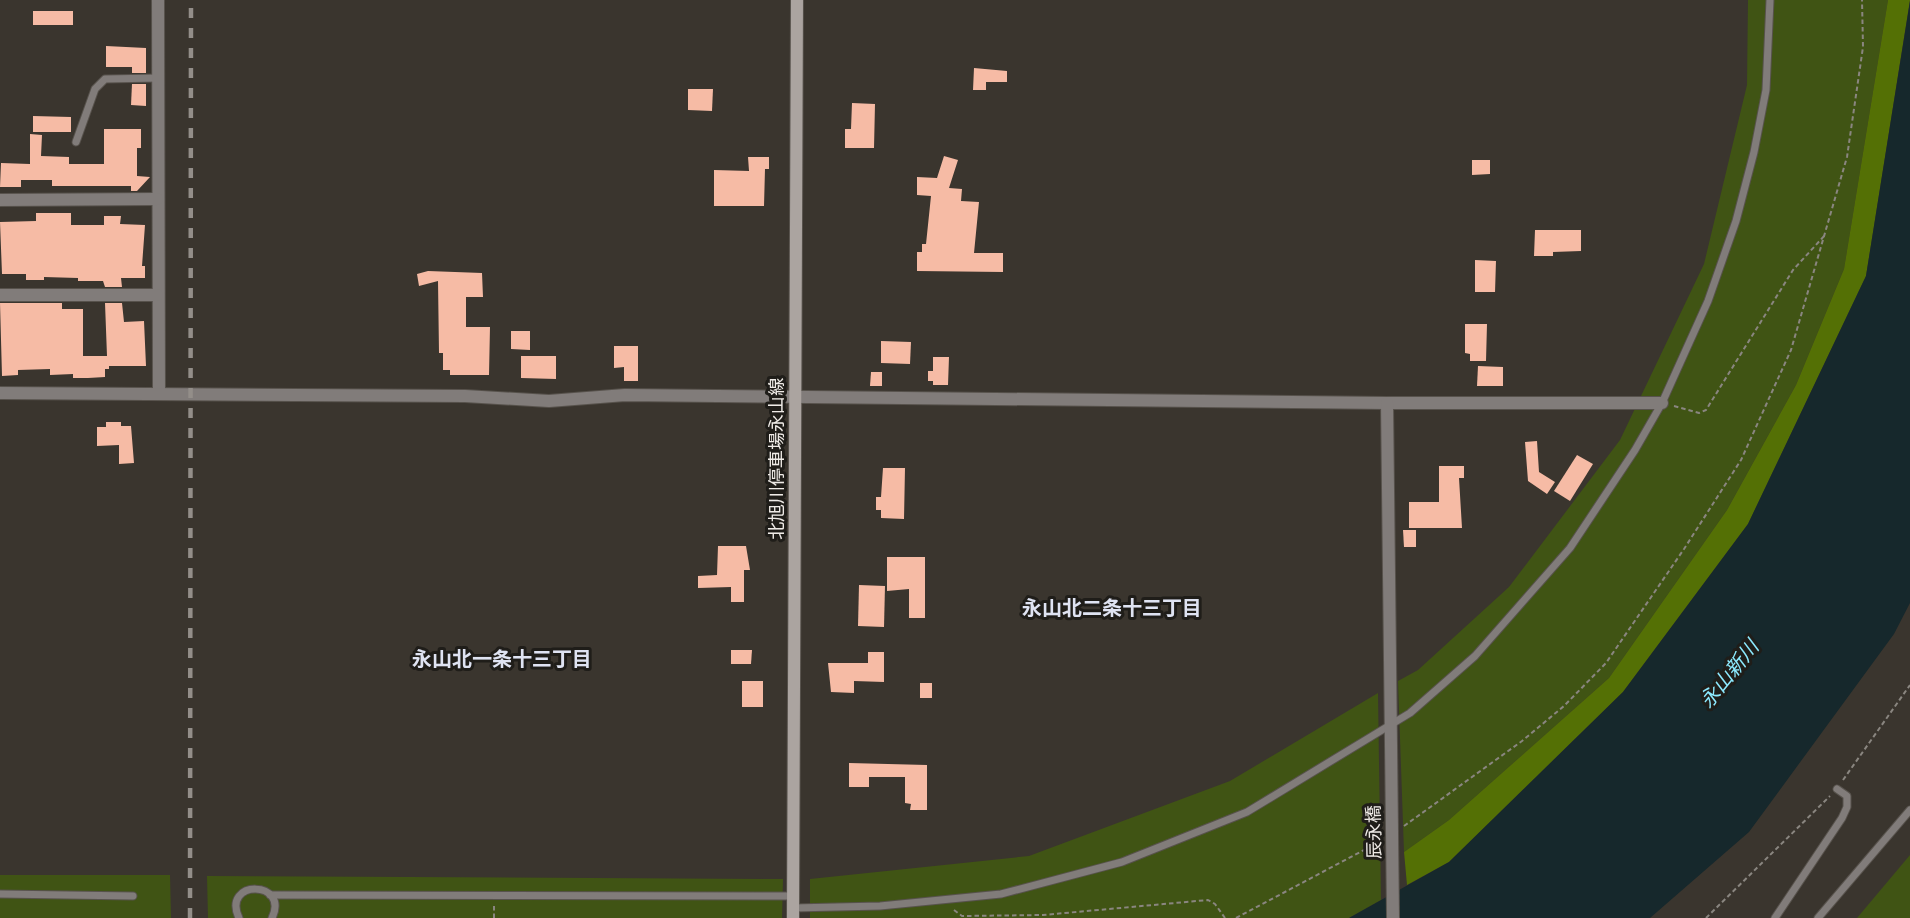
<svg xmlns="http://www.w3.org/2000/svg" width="1910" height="918" font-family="Helvetica,'Noto Sans JP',sans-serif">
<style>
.green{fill:#405414}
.forest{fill:#547005}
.water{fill:#16282c}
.building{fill:#f6bba5}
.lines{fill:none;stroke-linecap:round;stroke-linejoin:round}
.lane-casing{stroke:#57524c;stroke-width:9}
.street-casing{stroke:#57524c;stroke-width:14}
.secondary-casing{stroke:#57524c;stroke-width:14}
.path{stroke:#8a8680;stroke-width:2;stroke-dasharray:4.5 3;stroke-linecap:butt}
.lane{stroke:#817c7a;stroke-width:7}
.street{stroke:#817c7a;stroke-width:12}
.secondary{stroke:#aba4a0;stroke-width:12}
.rail{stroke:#938e89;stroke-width:4.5;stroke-dasharray:10 10;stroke-linecap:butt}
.street-bridge-casing{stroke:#57524c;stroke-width:14;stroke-linecap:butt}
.street-bridge{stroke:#817c7a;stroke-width:12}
.labels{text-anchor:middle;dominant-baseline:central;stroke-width:6;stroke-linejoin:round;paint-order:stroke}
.street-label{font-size:18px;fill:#efebe7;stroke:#1f1d19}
.neighbourhood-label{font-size:20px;font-weight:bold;fill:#dfe3f2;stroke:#1f1d19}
.water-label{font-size:20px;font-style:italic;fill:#8ce9fe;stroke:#1f1d19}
</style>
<rect width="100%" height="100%" fill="#3a352e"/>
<g class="green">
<polygon points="1748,0 1888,0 1844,269 1796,385 1727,510 1609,678 1449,820 1404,852 1398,681 1418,670 1509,587 1620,440 1704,264 1747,85"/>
<polygon points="1378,693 1381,900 1349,918 810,918 810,879 1029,856 1230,781"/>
<polygon points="1910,855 1910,918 1857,918"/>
<polygon points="0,875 170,875 171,918 0,918"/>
<polygon points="207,876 783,879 782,918 208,918"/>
</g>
<polygon class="forest" points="1888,0 1910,0 1866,276 1748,524 1623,692 1449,862 1407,885 1404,852 1449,820 1609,678 1727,510 1796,385 1844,269"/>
<polygon class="water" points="1910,1 1910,603 1894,634 1749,832 1650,918 1349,918 1449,862 1623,692 1748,524 1866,276"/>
<g class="building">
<rect x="33" y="11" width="40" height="14"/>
<polygon points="106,46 146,48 146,73 132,73 132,67 106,67"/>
<polygon points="974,68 1007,71 1007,82 986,82 986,90 973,90"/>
<polygon points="132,84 146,84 146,106 131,105"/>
<polygon points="688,89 713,89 712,111 688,110"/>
<polygon points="852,103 875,104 874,148 845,148 845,129 851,129"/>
<polygon points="33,116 71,117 71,132 33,132"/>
<polygon points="104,129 141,129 141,148 137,148 137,176 150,177 137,191 131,191 131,186 52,186 52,180 21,180 21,187 0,187 1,163 30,164 30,134 42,135 41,156 69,157 69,164 104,164"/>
<polygon points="944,156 958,160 949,188 962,189 961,201 979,202 974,253 1003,253 1003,272 917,271 917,252 922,252 922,244 926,244 931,196 917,195 917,177 937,178"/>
<polygon points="748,157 769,157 769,169 765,169 764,206 714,206 714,170 749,171"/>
<polygon points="1472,160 1490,160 1490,174 1472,175"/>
<polygon points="36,213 71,213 71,225 104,225 104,216 121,216 120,224 145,225 142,266 145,266 145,278 121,278 122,287 105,287 103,281 78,281 78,278 44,277 44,280 26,280 26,274 2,274 0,222 36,221"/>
<polygon points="1535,230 1581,230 1581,251 1553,252 1553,256 1534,256"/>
<polygon points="1475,260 1496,261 1495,292 1475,292"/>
<polygon points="428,271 482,273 483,297 466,297 466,327 490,327 489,375 450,375 450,370 443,370 443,353 439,353 438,281 419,286 417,274"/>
<polygon points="0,303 62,303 62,309 83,309 83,356 107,356 105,303 122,303 124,322 144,321 146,366 109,366 109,369 105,369 105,377 88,378 73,378 73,374 50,375 50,369 18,370 18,375 2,376"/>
<polygon points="1465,324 1487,324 1486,361 1470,361 1470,354 1465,353"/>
<polygon points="511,331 530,331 530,350 511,349"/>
<polygon points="881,341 911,342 910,364 881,363"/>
<polygon points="614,346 638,346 638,381 624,381 624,367 614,368"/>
<polygon points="521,356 556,356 556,379 521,378"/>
<polygon points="933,357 949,357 948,385 933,385 933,381 928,381 928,371 933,371"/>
<polygon points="1478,366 1503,367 1503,386 1477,386"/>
<polygon points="871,372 882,372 882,386 870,386"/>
<polygon points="106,422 121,422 121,426 131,426 134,463 119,464 119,445 97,446 97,427 106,427"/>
<polygon points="1537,441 1539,472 1555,482 1547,494 1528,481 1525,442"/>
<polygon points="1577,455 1593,464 1570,501 1554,491"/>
<polygon points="1439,466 1464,466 1464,478 1459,478 1462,528 1409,528 1409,502 1439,502"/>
<polygon points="883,468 905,468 904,519 881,518 881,510 876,510 876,497 881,497"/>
<polygon points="1403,530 1416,530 1416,547 1404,547"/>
<polygon points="718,546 746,546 750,570 744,570 744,602 731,602 731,587 698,588 698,576 717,575"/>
<polygon points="887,557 925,557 925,618 909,618 909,589 887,591"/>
<polygon points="859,585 885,586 884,627 858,626"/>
<polygon points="731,650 752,650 751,664 731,664"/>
<polygon points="868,652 884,652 884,682 854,681 854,693 831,692 828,663 868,663"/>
<rect x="742" y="681" width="21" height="26"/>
<rect x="920" y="683" width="12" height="15"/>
<polygon points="849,763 927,765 927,810 910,810 911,804 905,803 905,777 869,777 869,787 849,787"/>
</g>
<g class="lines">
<g class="lane-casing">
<g id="lane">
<polyline points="76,142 95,89 105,79 158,78"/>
<polyline points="0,894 133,896"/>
<polyline points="270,895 793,896"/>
<polyline points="793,908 880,906 1001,894 1122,862 1247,812 1410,713 1475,656 1570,548 1635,450 1662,403 1708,301 1736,221 1754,152 1766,90 1770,0"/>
<path d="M239,918c-18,-39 51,-38 33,0"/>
<polyline points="1775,918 1842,818 1847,807 1847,796 1837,789"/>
<polyline points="1818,918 1910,810"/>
</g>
</g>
<g class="street-casing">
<g id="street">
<polyline points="158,0 159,393"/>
<polyline points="0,200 157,199"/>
<polyline points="0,295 157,295"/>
<polyline points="0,393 465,396 549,401 625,395 1387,403 1662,403"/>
<polyline points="1387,403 1391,745"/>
</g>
</g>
<g class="secondary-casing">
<polyline id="secondary" points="793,918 797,0"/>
</g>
<g class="path">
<polyline points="1674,406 1699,413 1706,410 1793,270 1825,235"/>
<polyline points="1843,780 1910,685"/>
<polyline points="1404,826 1522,741 1564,706 1606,663 1684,549 1741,460 1791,350 1847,157 1863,47 1862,0"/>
<polyline points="494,906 494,918"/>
<polyline points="954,910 962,916 1043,915 1208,900 1215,904 1225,918"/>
<polyline points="1236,918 1379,842"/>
<polyline points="1706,918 1830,796"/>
</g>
<use href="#lane" class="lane"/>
<use href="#street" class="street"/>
<use href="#secondary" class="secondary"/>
<polyline class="rail" points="190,918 191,0"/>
<g class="street-bridge-casing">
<polyline id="street-bridge" points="1391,745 1393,918"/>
</g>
<use href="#street-bridge" class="street-bridge"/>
</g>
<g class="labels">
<g class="street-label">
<text transform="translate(777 459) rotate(-90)">北旭川停車場永山線</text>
<text transform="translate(1374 832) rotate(-91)">辰永橋</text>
</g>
<g class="neighbourhood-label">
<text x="1112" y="608">永山北二条十三丁目</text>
<text x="502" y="659">永山北一条十三丁目</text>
</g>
<g class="water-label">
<text transform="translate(1729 674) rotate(-51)">永山新川</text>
</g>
</g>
</svg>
